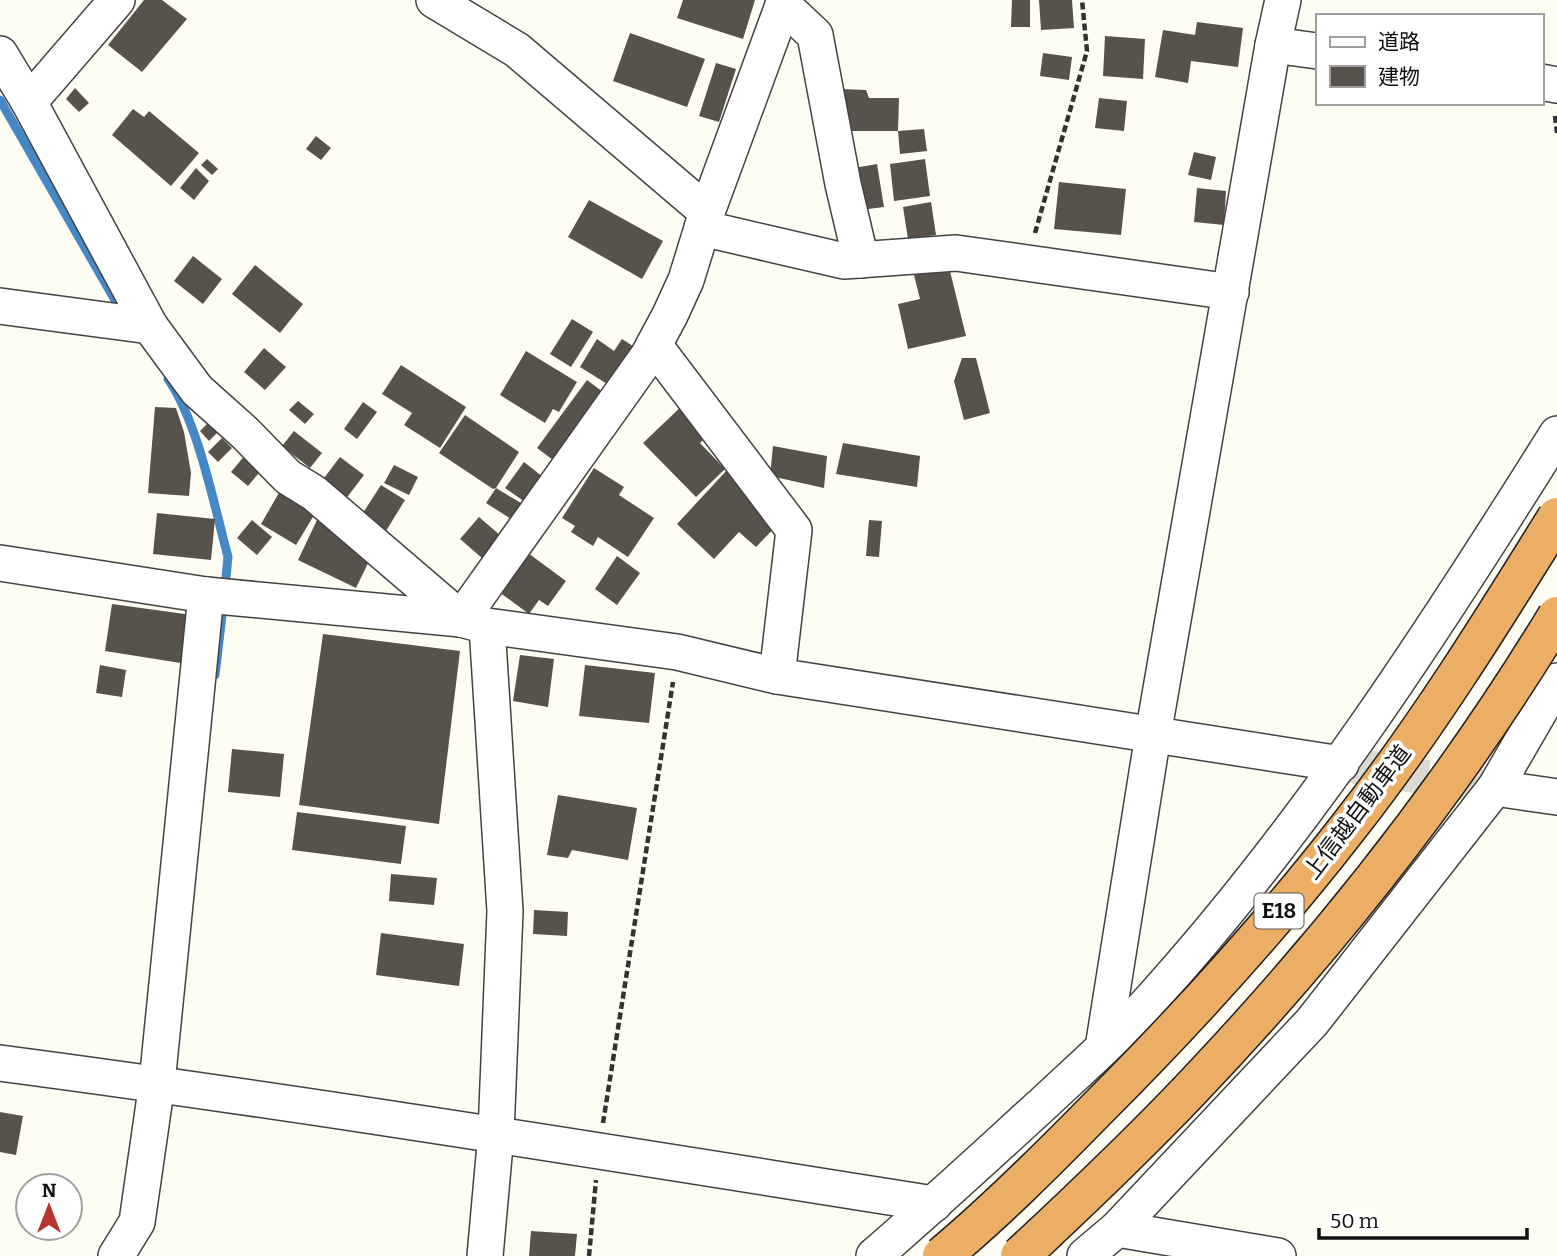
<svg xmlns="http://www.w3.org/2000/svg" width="1557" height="1256" font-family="Bitter,'Noto Sans JP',serif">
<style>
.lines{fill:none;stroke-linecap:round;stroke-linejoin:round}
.stream{stroke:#4688c6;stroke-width:9}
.building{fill:#58524d}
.minor-tunnel{stroke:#dad9d2;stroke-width:35;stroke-dasharray:35 18;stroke-linecap:butt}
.minor-casing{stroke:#434343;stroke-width:38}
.path{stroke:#323232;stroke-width:4.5;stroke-dasharray:7 3.5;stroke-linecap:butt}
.minor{stroke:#fff;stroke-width:35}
.highway-bridge-casing{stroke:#212121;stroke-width:41;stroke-linecap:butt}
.highway-bridge{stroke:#ecae64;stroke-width:38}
.labels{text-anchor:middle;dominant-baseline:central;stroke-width:7;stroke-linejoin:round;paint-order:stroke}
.shield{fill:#fff;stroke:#585858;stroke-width:2}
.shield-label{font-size:21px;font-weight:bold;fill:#101010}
.street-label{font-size:23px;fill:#101010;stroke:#fff}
</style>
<rect width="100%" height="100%" fill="#fefdf4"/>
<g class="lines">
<g class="stream">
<polyline points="0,100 119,307"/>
<path d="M168,379c30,43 46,126 60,178l-2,20"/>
<polyline points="215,675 223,607"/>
</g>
</g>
<g class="building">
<polygon points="144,0 162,0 187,19 142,72 108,45"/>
<polygon points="683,0 755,0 743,39 677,18"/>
<polygon points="1012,0 1030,0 1030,27 1011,27"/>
<polygon points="1039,0 1072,0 1074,28 1041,30"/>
<polygon points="1197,22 1243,28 1238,67 1191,61 1188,83 1155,77 1163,30 1195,35"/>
<polygon points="630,33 705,59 687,107 613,81"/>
<polygon points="1105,36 1145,39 1143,79 1103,76"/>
<polygon points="1043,53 1072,57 1069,80 1040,76"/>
<polygon points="716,63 736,69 719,122 699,116"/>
<polygon points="75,88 89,103 79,112 66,99"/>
<polygon points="842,89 866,90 869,98 899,98 898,131 841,131"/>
<polygon points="1099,98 1127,101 1124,131 1095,128"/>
<polygon points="133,109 144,117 149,111 199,153 171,186 112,135"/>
<polygon points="924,129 927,151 900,154 898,131"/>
<polygon points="316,136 331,148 321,160 306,149"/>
<polygon points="1194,152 1216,157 1211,180 1188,175"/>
<polygon points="207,159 218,169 212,175 201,165"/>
<polygon points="925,159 930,196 894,201 890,164"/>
<polygon points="877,164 884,207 860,210 854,168"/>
<polygon points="196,168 209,181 194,200 180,188"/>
<polygon points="1059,182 1126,189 1121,235 1054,229"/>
<polygon points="1197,188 1226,191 1224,225 1194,222"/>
<polygon points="589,200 663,241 642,279 568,237"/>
<polygon points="931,202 936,235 908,239 903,207"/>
<polygon points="193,256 222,279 203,304 174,281"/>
<polygon points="255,265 303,304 280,333 232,294"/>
<polygon points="949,267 966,336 908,349 898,304 920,299 914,275"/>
<polygon points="572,319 593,332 571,367 550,354"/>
<polygon points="597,339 614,351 622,339 636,348 612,387 580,367"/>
<polygon points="264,348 286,367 265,390 244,372"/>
<polygon points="526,351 577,382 559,412 553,409 545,423 500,395"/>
<polygon points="962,358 976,358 990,413 964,420 954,381"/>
<polygon points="401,365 466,407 440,448 404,425 412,413 382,394"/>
<polygon points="587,380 607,395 557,463 537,448"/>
<polygon points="298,401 314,414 305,424 289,410"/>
<polygon points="363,402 377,412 357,439 344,429"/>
<polygon points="686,402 713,430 700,443 725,469 696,497 643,443"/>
<polygon points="155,407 176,408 184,432 191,473 189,496 148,493"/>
<polygon points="465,415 519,452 496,488 493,489 439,453"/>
<polygon points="209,422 218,432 209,441 200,431"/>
<polygon points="294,431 322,453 310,468 282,446"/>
<polygon points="222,438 232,448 218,462 208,452"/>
<polygon points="843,443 920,456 917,487 836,474"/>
<polygon points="773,446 827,456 824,488 770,476"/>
<polygon points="246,454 263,468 248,486 231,472"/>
<polygon points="340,457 364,475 345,500 321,482"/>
<polygon points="524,462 543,477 525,502 505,488"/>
<polygon points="394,465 418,477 409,495 384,483"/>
<polygon points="594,468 624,487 619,495 654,518 628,557 598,537 593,546 571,532 575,526 562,518"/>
<polygon points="728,469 782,520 756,547 739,532 714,559 677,524"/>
<polygon points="381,485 405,500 386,531 361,516"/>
<polygon points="496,488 521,503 511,519 486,503"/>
<polygon points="280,491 316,512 296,545 261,524"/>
<polygon points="157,513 215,519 211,560 153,554"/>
<polygon points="479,517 501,536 482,558 460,539"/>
<polygon points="252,520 272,537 257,555 237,538"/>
<polygon points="317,520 359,541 371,557 356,588 298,560"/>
<polygon points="869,520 882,521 879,557 866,556"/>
<polygon points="528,553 566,581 548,606 539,600 529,614 499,592"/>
<polygon points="617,556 640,573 617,605 595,589"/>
<polygon points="112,604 192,615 187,664 105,651"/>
<polygon points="323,634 460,651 439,824 299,805"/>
<polygon points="520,655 554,659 548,707 513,701"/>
<polygon points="100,665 126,670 122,697 96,693"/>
<polygon points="585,665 655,673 649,723 579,716"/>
<polygon points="232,749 284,754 280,797 228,792"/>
<polygon points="558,795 637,808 628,860 572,850 568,858 547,855"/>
<polygon points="297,812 406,826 401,864 292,850"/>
<polygon points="391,874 437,878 434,905 389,901"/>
<polygon points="534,910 568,912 567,936 533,934"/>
<polygon points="381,933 464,944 459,986 376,975"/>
<polygon points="0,1112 23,1116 16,1155 0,1152"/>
<polygon points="531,1231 577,1234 575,1256 529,1256"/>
</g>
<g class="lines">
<polyline class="minor-tunnel" points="1341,764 1495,788"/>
<g class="minor-casing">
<g id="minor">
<polyline points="434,0 517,50 707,212"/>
<polyline points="783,5 815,35 843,184 861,260"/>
<polyline points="1273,45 1317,51"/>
<polyline points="0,54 29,102 150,326 197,390 245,433 288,477 314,493 461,619"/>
<polyline points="1541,82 1557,85"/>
<polyline points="29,102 117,0"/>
<polyline points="702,228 844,261 956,253 1231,292"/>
<polyline points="0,306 150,326"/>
<polyline points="654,345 794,530 777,676"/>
<polyline points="0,563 206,595 461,619 487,626 677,652 777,676 1341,764"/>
<polyline points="461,619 648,356 670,315 686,280 707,212 785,0"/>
<polyline points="1495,788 1557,797"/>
<polyline points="1103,1048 1153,735 1273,45 1283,0"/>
<path d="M0,1063c312,41 623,92 934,141"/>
<polyline points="1117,1229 1278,1256"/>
<polyline points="116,1256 137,1222 157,1083 206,595"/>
<polyline points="485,1256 496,1134 505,911 487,626"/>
<path d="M874,1256c57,-49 113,-101 169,-152 35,-33 72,-65 105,-101 157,-173 285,-371 409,-569"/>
<polyline points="1085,1256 1117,1229 1312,1022 1495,788 1557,681"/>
</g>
</g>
<g class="path">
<polyline points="1555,116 1557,133"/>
<polyline points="1035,233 1087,51 1082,0"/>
<polyline points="603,1123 673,682"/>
<polyline points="589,1256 596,1180"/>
</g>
<use href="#minor" class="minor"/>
<g class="highway-bridge-casing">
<g id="highway-bridge">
<path d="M942,1256c54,-45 105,-96 154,-146 90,-90 176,-184 254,-285 76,-97 142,-203 207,-308"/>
<path d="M1020,1256c58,-54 116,-109 171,-167 137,-144 263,-303 366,-473"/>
</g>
</g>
<use href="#highway-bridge" class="highway-bridge"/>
</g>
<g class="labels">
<rect class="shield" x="1254.5" y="893.5" width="49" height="35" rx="5"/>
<g class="shield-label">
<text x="1279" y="911">E18</text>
</g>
<g class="street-label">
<text transform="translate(1357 812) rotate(-53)">上信越自動車道</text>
</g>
</g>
<rect x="1316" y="14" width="228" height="91" fill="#ffffff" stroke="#9f9f9f" stroke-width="2"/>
<rect x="1330" y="37" width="35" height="10" fill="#ffffff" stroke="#9f9f9f" stroke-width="2"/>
<text x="1378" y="49" font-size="21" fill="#101010">道路</text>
<rect x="1330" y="66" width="35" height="21" fill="#58524d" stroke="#9f9f9f" stroke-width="2"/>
<text x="1378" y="84" font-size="21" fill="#101010">建物</text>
<g transform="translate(49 1207)"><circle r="33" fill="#ffffff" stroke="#9f9f9f" stroke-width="2"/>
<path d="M0-5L12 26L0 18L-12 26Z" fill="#ba342f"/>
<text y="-10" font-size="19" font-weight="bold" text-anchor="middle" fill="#101010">N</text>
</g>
<path d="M1319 1228v10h208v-10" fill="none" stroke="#101010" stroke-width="3.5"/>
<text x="1330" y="1228" font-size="21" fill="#101010" stroke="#ffffff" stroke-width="5" paint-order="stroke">50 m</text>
</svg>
